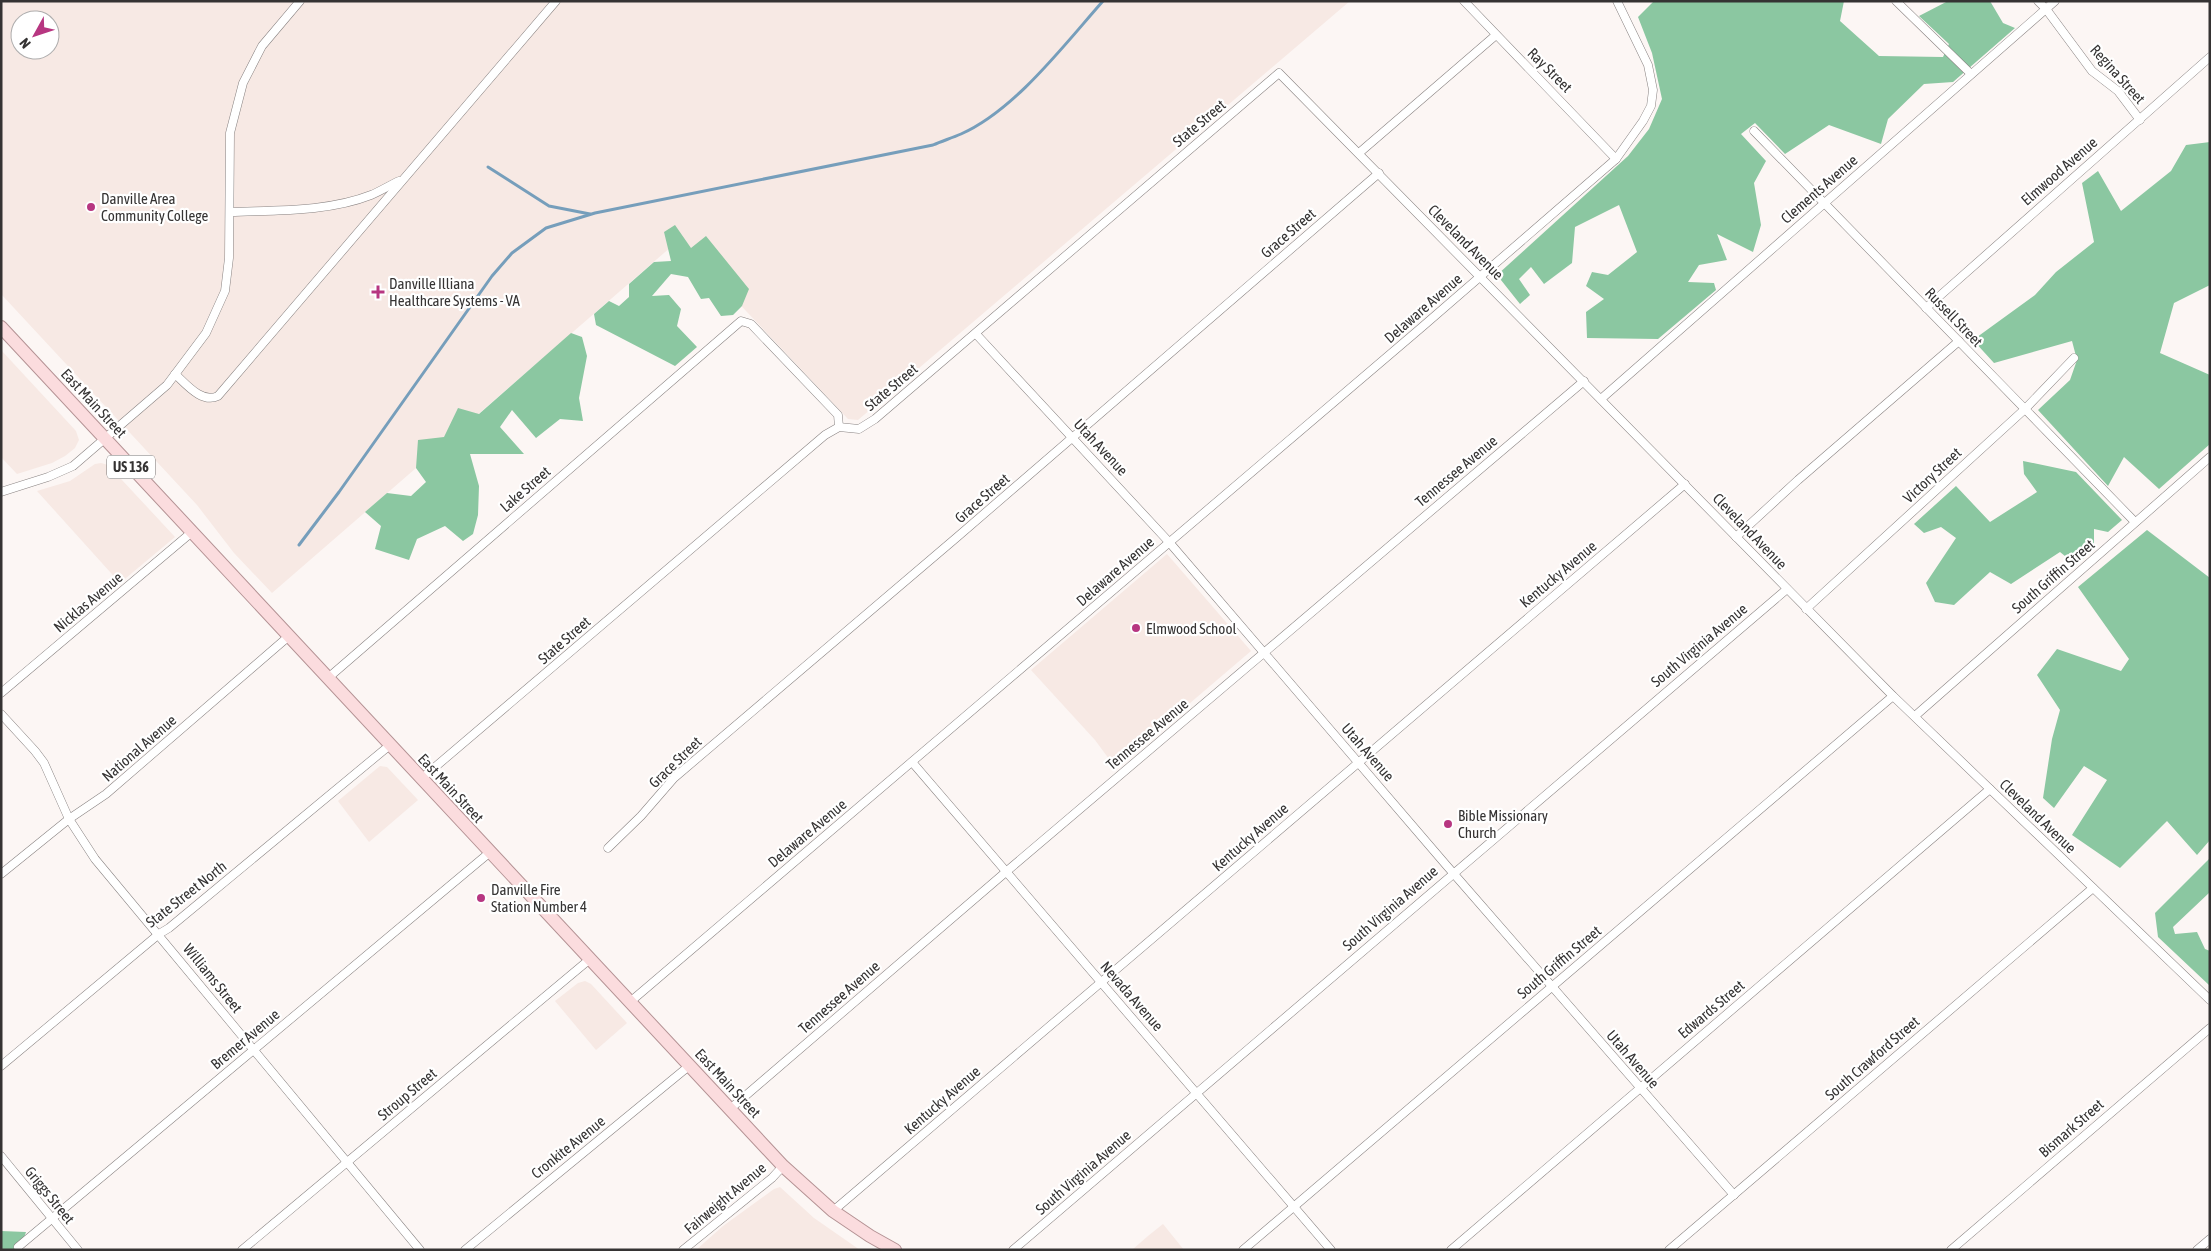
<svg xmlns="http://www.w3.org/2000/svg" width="2211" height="1251" font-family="'Asap Condensed',sans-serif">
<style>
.built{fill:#f7e9e4;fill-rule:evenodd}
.forest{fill:#8bc7a1}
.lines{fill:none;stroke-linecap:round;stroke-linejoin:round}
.stream{stroke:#769ebb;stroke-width:3}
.street-casing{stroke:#888281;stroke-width:9}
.primary-casing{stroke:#b49294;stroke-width:14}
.street{stroke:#fff;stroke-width:8}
.primary{stroke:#fbdcde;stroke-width:12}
.poi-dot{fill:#b73681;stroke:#fff;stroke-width:2}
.labels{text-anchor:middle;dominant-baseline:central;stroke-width:4.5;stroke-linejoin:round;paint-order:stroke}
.shield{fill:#fff;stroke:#727070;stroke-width:1}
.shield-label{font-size:14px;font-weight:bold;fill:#353333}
.street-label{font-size:15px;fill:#353333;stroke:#fff}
.poi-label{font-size:15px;fill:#353333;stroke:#fff;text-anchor:start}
</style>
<rect width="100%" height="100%" fill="#fcf6f4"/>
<g class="built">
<path d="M1,1h1349l-492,419 -10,-1 -169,-179 -407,353 -38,-40 -37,-48 -196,-211zM20,20h30v30h-30z"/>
<polygon points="1,350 76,431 79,440 75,448 65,456 52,463 17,474 1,457"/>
<polygon points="101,463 108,465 175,537 120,583 37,491 70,481 95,464"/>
<polygon points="1167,554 1251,651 1115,767 1095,740 1031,670"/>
<polygon points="380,766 387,767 418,800 369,842 338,801"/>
<polygon points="585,981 591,984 627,1023 596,1050 555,1001 578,983"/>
<polygon points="780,1187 814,1218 860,1250 696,1250 723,1226 774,1189"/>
<polygon points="1163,1224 1184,1250 1132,1250 1148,1236"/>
</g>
<g class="forest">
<polygon points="1654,1 1844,1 1840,21 1879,56 1943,57 1949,44 1919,16 1948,1 1990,1 2003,23 2015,28 1953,82 1924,84 1888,119 1881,144 1829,125 1785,154 1755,123 1741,134 1766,161 1754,183 1761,225 1753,252 1717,234 1727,260 1699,265 1688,282 1714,283 1716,290 1658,339 1587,338 1586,312 1604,299 1586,286 1592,272 1608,275 1637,252 1619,205 1575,227 1572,263 1544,284 1531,267 1519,279 1530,295 1520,304 1497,275 1628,156 1649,129 1662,99 1652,53 1638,17"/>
<polygon points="2210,142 2210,285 2174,303 2160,353 2210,375 2210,444 2159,489 2124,457 2108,486 2038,410 2070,380 2077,360 2072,341 1994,363 1973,340 2035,295 2056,272 2094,242 2082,183 2098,171 2121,211 2171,171 2186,145"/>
<polygon points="675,225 691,248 706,236 749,289 742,306 733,315 721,316 709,298 701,299 688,277 671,274 652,296 669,295 681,309 677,326 697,347 675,366 596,325 594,314 609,301 619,306 629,297 629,284 654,262 671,261 664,232"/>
<polygon points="571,333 582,337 587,356 579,398 583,421 560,419 536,438 512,410 500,427 524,454 470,454 479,486 478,515 473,534 463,541 445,526 417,539 409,560 375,549 381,526 365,512 387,493 411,496 426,482 416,468 418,440 444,437 458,408 479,414"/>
<polygon points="2023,461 2076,472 2122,520 2108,532 2094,529 2094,549 2076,565 2060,552 2011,584 1990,572 1954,605 1935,602 1926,583 1956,538 1941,527 1924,533 1914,524 1956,486 1990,522 2037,492 2024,474"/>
<polygon points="2147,530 2210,578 2210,840 2197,855 2167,821 2120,868 2072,835 2107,780 2084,766 2054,808 2043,798 2052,739 2060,710 2037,675 2057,649 2121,671 2129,659 2078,587"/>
<polygon points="2210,858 2210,892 2173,927 2175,934 2197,932 2205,949 2210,951 2210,986 2158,937 2155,913"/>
<polygon points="1,1231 26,1232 20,1250 1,1250"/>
</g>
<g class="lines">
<g class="stream">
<polyline points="488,167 549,206 590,214"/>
<path d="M299,545l40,-53 153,-216 20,-23 34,-25 49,-15 338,-68c9,-4 19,-7 28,-11 54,-24 103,-89 142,-133"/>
</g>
<g class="street-casing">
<g id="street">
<polyline points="1464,1 1616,159"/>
<polyline points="1896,1 1971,74"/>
<polyline points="2038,1 2046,9 2092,71 2118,91 2140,120"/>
<polyline points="1754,131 2135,522"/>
<polyline points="1359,153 1496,35"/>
<path d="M230,212c46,-2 98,0 141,-17 10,-4 19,-10 28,-14"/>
<polyline points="1926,308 2210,57"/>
<polyline points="976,334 1169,542 1447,866 1734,1195"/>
<path d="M175,374c11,10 27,30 43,22l338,-395"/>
<polyline points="1601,399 2055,1"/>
<polyline points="1,492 48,477 73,466 167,385 206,333 225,291 229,258 230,133 243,83 262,46 300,1"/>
<polyline points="1736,537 1798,480 1959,341"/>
<polyline points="1806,609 2025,409 2074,358"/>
<polyline points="328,678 741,321 751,324 838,415 839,427"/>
<polyline points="1,693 192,532"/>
<polyline points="1,714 35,751 44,763 69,819 95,859 420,1250"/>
<polyline points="1915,716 2210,457"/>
<polyline points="912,762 1331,1250"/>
<polyline points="421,779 825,435 839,427 859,429 875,419 1279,73 1893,696 2210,1000"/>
<polyline points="608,848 641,816 674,778 956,538 1379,173"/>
<polyline points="1,874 69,819 106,794 289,636"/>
<polyline points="630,1002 1422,327 1616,159 1643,121 1651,106 1653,90 1648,65 1617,1"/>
<polyline points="1,1066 159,934 169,928 390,745"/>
<polyline points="730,1109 1007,871 1584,381"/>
<polyline points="1,1156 78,1250"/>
<polyline points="833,1211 1685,484"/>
<polyline points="18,1247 489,853"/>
<polyline points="242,1250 590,959"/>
<polyline points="465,1250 689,1066"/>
<polyline points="683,1250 772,1178 783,1166"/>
<polyline points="1013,1250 1787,589"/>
<polyline points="1243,1250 1893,696"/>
<polyline points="1451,1250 1990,789"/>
<polyline points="1669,1250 2093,888"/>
<polyline points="1951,1250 2210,1028"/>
<polyline points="2197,1250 2210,1239"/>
</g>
</g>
<g class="primary-casing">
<polyline id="primary" points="1,327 783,1166 833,1211 870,1236 895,1250"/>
</g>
<use href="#street" class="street"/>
<use href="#primary" class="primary"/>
</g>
<g class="poi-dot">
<circle cx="91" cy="207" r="5"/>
<path d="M375.5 284.5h5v5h5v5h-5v5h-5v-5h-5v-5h5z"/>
<circle cx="1136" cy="628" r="5"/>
<circle cx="1448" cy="824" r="5"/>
<circle cx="481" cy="898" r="5"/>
</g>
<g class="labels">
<rect class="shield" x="107" y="455.5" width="48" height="23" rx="4"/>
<g class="shield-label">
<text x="131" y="467">US 136</text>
</g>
<g class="street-label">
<text transform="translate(1550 70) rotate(45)">Ray Street</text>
<text transform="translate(2118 74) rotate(48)">Regina Street</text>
<text transform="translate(1199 123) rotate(-40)">State Street</text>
<text transform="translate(2059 171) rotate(-41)">Elmwood Avenue</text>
<text transform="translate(1819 189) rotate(-41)">Clements Avenue</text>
<text transform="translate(1288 233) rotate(-41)">Grace Street</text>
<text transform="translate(1466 242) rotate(45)">Cleveland Avenue</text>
<text transform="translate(1423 308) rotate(-41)">Delaware Avenue</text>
<text transform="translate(1954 317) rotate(46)">Russell Street</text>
<text transform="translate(891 387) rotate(-40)">State Street</text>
<text transform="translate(94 403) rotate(47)">East Main Street</text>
<text transform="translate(1101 447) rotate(47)">Utah Avenue</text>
<text transform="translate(1456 471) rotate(-40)">Tennessee Avenue</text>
<text transform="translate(1932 475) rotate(-43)">Victory Street</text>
<text transform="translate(525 489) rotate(-41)">Lake Street</text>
<text transform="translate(982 498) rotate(-41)">Grace Street</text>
<text transform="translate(1750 531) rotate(46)">Cleveland Avenue</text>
<text transform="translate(1115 571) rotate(-41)">Delaware Avenue</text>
<text transform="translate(1558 574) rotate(-40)">Kentucky Avenue</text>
<text transform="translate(2053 576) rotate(-41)">South Griffin Street</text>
<text transform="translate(88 602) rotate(-40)">Nicklas Avenue</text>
<text transform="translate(564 640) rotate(-41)">State Street</text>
<text transform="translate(1699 645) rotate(-40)">South Virginia Avenue</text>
<text transform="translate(1147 734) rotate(-40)">Tennessee Avenue</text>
<text transform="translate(139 748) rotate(-41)">National Avenue</text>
<text transform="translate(1368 752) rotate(49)">Utah Avenue</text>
<text transform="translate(675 762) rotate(-44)">Grace Street</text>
<text transform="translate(451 788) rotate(47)">East Main Street</text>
<text transform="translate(2038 816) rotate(44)">Cleveland Avenue</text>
<text transform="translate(807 833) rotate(-40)">Delaware Avenue</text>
<text transform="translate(1250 837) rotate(-41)">Kentucky Avenue</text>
<text transform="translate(186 894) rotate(-38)">State Street North</text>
<text transform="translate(1390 908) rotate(-41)">South Virginia Avenue</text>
<text transform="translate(1559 962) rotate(-40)">South Griffin Street</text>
<text transform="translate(213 978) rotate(51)">Williams Street</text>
<text transform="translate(1132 996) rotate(49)">Nevada Avenue</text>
<text transform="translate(839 997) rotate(-41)">Tennessee Avenue</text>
<text transform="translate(1711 1009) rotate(-40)">Edwards Street</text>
<text transform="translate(245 1039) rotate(-40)">Bremer Avenue</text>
<text transform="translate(1872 1058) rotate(-41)">South Crawford Street</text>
<text transform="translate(1633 1059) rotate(49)">Utah Avenue</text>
<text transform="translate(728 1083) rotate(47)">East Main Street</text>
<text transform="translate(407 1094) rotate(-40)">Stroup Street</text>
<text transform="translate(942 1100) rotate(-41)">Kentucky Avenue</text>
<text transform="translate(2071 1128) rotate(-41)">Bismark Street</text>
<text transform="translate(568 1147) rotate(-39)">Cronkite Avenue</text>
<text transform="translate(1083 1172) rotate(-41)">South Virginia Avenue</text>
<text transform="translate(50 1195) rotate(51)">Griggs Street</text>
<text transform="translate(725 1198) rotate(-40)">Fairweight Avenue</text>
</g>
<g class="poi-label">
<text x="101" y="198">Danville Area<tspan x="101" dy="17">Community College</tspan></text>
<text x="389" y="283">Danville Illiana<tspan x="389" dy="17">Healthcare Systems - VA</tspan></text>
<text x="1146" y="628">Elmwood School</text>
<text x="1458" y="815">Bible Missionary<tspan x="1458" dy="17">Church</tspan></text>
<text x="491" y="889">Danville Fire<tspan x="491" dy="17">Station Number 4</tspan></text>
</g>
</g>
<rect width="2211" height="1251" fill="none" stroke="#353333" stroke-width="5"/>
<g transform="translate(35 35) rotate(230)"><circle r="24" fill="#ffffff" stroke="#aeadad"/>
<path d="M0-4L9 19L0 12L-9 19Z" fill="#b73681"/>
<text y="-8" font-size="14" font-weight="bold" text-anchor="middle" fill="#353333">N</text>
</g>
</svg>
